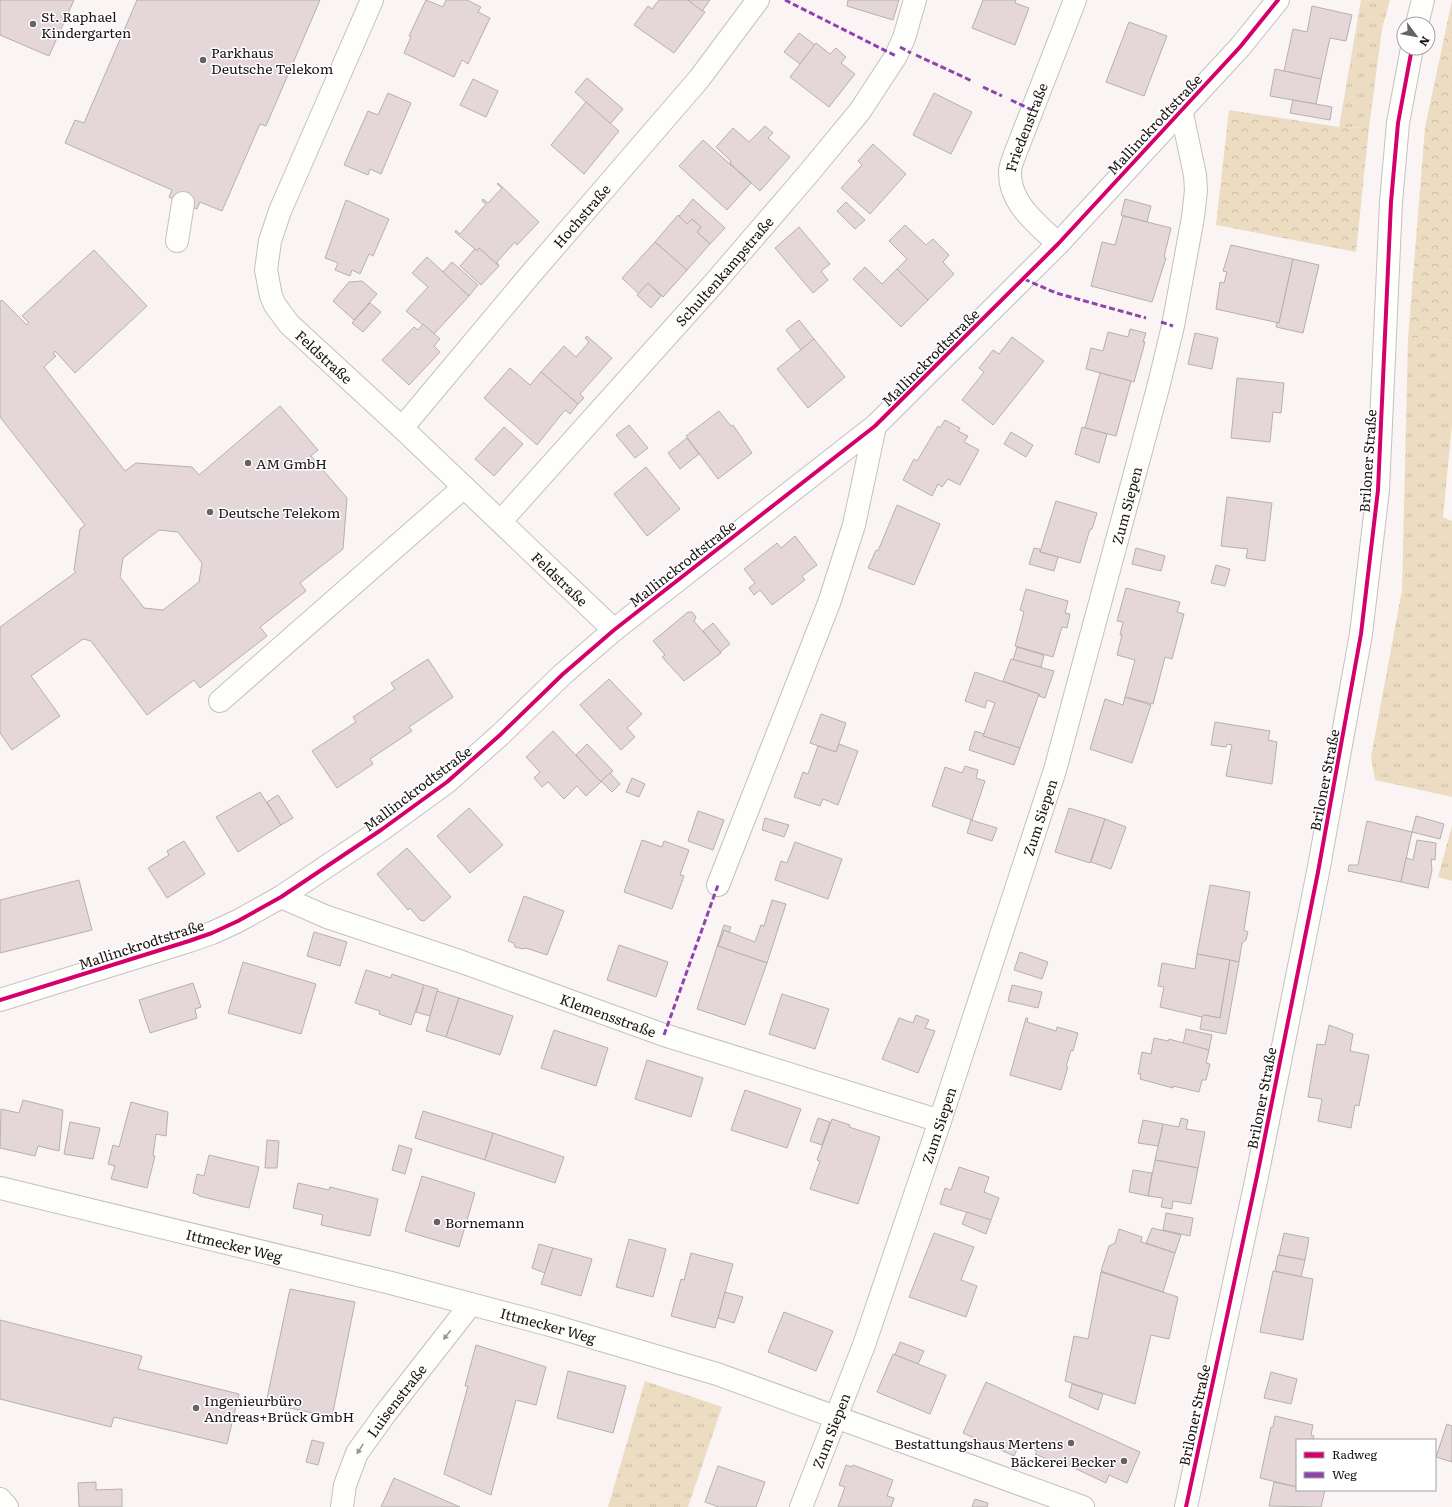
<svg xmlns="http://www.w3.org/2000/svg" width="1452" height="1507" font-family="Literata,serif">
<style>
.grass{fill:url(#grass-tufts)}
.forest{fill:url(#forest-crowns)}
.building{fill:#e5d6d9;stroke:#b5b0b0;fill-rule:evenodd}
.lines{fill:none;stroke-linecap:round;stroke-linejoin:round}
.minor-casing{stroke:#c5c0bf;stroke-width:24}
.major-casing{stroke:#c5c0bf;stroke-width:24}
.minor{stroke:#fefefd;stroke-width:22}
.major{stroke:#fefefd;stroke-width:22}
.quiet{stroke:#8e44ad;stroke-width:3;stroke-dasharray:6 3;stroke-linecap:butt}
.cycleway-casing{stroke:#fff;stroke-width:6}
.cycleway{stroke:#d6006c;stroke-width:4}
.oneway{fill:#979594}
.poi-dot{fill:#686362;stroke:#fff;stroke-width:1.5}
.labels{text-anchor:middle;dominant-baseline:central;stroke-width:3;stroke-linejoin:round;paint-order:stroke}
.poi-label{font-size:14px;fill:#1a1413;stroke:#fff;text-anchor:start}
.street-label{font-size:14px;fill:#1a1413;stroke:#fff}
</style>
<defs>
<pattern id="grass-tufts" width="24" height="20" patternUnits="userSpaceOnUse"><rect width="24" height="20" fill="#ecddc2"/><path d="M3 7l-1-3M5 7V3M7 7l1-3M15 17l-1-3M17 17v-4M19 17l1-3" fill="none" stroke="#cabda6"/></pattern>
<pattern id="forest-crowns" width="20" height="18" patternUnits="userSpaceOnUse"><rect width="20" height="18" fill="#ecddc2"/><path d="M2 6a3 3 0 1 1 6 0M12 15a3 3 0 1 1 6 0" fill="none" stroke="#cabda6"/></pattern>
</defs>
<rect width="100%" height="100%" fill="#faf5f4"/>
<g class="grass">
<polygon points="1361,0 1390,0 1382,29 1369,128 1339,127"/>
<polygon points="1408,338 1452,340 1452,425 1443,517 1452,521 1452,797 1375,780 1371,757 1402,590"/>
<polygon points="1452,826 1452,881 1438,877"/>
<polygon points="645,1381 722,1407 688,1507 608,1507"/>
</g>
<g class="forest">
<polygon points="1452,0 1452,340 1408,338 1425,128"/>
<polygon points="1229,110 1339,127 1369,128 1356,252 1216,225"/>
</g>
<g class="building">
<polygon points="0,0 74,0 49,56 0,35"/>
<polygon points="137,0 320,0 266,126 260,124 222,211 200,202 197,209 169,197 172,190 65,143 75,120 84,123"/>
<polygon points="426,0 443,7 446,0 467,0 481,7 478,12 490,18 468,64 462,60 454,77 404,53 411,37 409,36"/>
<polygon points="659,0 688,0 705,12 674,53 634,25 648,6 652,9"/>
<polygon points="688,0 710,0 702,11"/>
<polygon points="848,0 899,0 893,20 847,6"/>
<polygon points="983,0 1016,0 1015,3 1029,8 1015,45 972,28"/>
<polygon points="1312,6 1352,15 1346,41 1330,38 1321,79 1284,71 1293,29 1307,32"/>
<polygon points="1129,22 1167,36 1144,96 1106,82"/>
<polygon points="799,33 815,45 800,64 784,52"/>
<polygon points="816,43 830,54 836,48 846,57 841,63 855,74 829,107 790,77"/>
<polygon points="1275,69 1321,79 1316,104 1270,96"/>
<polygon points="587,78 623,109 610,124 575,92"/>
<polygon points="473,79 498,91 486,117 460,105"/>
<polygon points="388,93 411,103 381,174 370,169 368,175 344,165 368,111 378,115"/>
<polygon points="934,93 972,112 951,154 913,135"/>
<polygon points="1293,100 1332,107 1330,120 1290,113"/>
<polygon points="586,102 619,131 584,174 551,145"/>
<polygon points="765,126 773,133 768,138 790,157 760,191 730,163 731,161 716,147 733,128 749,142"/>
<polygon points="703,140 751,183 727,210 679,166"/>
<polygon points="873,144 906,174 870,214 841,188 862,165 858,161"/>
<polygon points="498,183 539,222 517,245 515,242 497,262 499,266 479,248 477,251 455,232 456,230 460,234 486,204 482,201 483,199 488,203 502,188 497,184"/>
<polygon points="693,199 725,228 710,244 697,232 701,227 692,219 687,224 679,216"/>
<polygon points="1125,199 1151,206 1147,222 1121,215"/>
<polygon points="346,200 389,219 373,256 369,254 360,274 352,270 350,276 335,270 338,263 325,258"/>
<polygon points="846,202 865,220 855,229 837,211"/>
<polygon points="678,215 687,224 692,219 701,227 697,232 710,244 687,270 655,242"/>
<polygon points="1123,216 1171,228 1164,257 1166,258 1152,302 1091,286 1102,242 1115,245"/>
<polygon points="905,225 926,245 933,239 949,255 943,262 954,274 928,300 897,269 907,259 889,241"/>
<polygon points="799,227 830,264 821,271 828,280 813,293 775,248"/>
<polygon points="655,242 687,270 663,297 648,283 639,294 622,278"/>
<polygon points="1231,245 1293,259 1279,323 1216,309 1220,282 1224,283 1227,272 1223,271"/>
<polygon points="479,248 499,266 481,285 460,266 475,249 477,251"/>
<path d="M94,250l53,56 -72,67 -20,-22 -2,3 3,2 -12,11 81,104 11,-8 56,4 7,8 81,-69 38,44 -7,6 36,42 -4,51 -43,34 6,8 -46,36 7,9 -67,52 -6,-8 -47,35 -56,-74 -8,-2 -52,37 29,40 -48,34 -12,-17v-106l76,-55 -2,-2 6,-41 5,-4 -85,-108v-116l2,-1 25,25 2,-2 -7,-7zM159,530l19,2 24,31 -3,19 -36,28 -19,-2 -24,-31 3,-19z"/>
<polygon points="427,257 469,296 434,334 406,311 428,287 412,273"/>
<polygon points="1293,259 1319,265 1303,333 1276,327 1277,323 1279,323"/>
<polygon points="452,262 478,285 469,296 443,272"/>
<polygon points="865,267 882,284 897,269 928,300 901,327 853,279"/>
<polygon points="362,281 377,294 354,320 333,301 349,282"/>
<polygon points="648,283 661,296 651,308 637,295"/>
<polygon points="370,303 381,312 363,332 352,323"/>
<polygon points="799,320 814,339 801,350 786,330"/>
<polygon points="423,324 440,339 434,346 440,352 409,385 382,360 414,327 418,330"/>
<polygon points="1130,329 1146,333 1143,342 1145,342 1134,382 1086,369 1091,348 1103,351 1108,332 1128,337"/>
<polygon points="1195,333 1218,338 1212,369 1188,364"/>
<polygon points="587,336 612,358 580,394 584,398 578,404 541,372 564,346 576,357 589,342 585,338"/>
<polygon points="1012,337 1044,361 993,425 962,400 984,372 979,368 993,350 999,354"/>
<polygon points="814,339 845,377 808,408 777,369"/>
<polygon points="510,368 530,385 541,372 578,404 570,414 565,410 537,445 484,398"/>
<polygon points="1100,373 1131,381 1116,436 1085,428"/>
<polygon points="1237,378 1284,383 1281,413 1273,412 1270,442 1231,438"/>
<polygon points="719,411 731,426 733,425 752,453 718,479 686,436"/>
<polygon points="945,420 960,428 958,431 968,436 964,442 979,450 960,485 948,479 942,487 938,484 932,496 903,480 914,459 917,461 938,426 940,428"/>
<polygon points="629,425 648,448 635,458 616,435"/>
<polygon points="504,427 523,444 494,476 475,459"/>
<polygon points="1082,427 1107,434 1099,463 1075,454"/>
<polygon points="1011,432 1033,445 1026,457 1004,444"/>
<polygon points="687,438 699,454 680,469 668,453"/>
<polygon points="646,467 680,509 647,536 614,494"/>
<polygon points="1227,497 1272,503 1265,561 1246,558 1248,549 1221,546"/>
<polygon points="1056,501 1097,513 1092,529 1090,529 1080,563 1040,552"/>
<polygon points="897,505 940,524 914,585 868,568 876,550 878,551"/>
<polygon points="795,536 817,565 802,576 805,580 772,605 760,590 754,595 749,588 755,583 744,569 777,543 781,548"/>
<polygon points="1034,548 1040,549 1040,552 1058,557 1054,571 1029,564"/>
<polygon points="1136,548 1165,556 1161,571 1132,564"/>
<polygon points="1216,565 1230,569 1225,586 1211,583"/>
<polygon points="1126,588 1180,602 1177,612 1184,614 1172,659 1165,657 1153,704 1125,697 1135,660 1117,655 1122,635 1120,635 1123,622 1117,621"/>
<polygon points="1026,589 1068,601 1065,613 1070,614 1067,628 1062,627 1053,657 1015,646 1024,612 1020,610"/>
<polygon points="688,612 692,612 696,617 694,621 721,653 684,681 662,657 665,655 653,641"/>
<polygon points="713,623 730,644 720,652 703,631"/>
<polygon points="1017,647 1044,655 1041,667 1013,660"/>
<polygon points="428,659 453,697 409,727 412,731 370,759 373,764 337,788 312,751 356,722 353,717 395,689 391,683"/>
<polygon points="1011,659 1054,671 1045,698 1039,696 1039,694 1003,681"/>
<polygon points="975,672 1039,694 1020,748 983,736 995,703 987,700 985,708 965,701"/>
<polygon points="609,679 642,714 627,728 635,737 621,750 580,705"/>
<polygon points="1125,697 1151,705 1132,763 1090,749 1105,699 1123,705"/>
<polygon points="821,714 846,723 836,752 810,743"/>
<polygon points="1215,722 1270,731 1268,740 1277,742 1272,784 1226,776 1232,745 1227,744 1226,747 1211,745"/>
<polygon points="553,731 601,782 586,796 577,786 564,799 548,782 542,787 534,778 540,772 526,757"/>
<polygon points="975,731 984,734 983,736 1020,748 1014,765 969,750"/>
<polygon points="587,744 613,771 601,782 576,755"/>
<polygon points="839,744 858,751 838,805 823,799 820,806 794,797 803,772 808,774 818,746 836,752"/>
<polygon points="965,766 978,770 976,778 985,781 972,820 932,806 945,767 962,773"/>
<polygon points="610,773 620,784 612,792 601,781"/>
<polygon points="632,778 645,784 639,797 626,792"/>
<polygon points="260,792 281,825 238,852 216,817"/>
<polygon points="278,795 293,818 281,825 267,802"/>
<polygon points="469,808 503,845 470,873 437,836"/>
<polygon points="1069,808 1105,819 1090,863 1055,852"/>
<polygon points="698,811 724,820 713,850 688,841"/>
<polygon points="1416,816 1444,824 1440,839 1412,832"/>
<polygon points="765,818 789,825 784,837 762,830"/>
<polygon points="1105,819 1126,827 1111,869 1091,862"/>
<polygon points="971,820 997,828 992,841 967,833"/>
<polygon points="1367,821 1412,832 1401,882 1348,871 1349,865 1358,865"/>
<polygon points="642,840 662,847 664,841 689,850 680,875 684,876 672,909 624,892"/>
<polygon points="1417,840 1436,843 1435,860 1431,859 1432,870 1428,888 1401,882 1406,858 1413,860"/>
<polygon points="184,841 205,874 167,898 148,868 169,855 167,851"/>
<polygon points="795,842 842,859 828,899 775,880 781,861 787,863"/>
<polygon points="407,848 451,897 424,921 420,920 410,908 408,910 377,874"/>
<polygon points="79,880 92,930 0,953 0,900"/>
<polygon points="1210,885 1250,892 1244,930 1248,932 1246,940 1242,943 1239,962 1197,954"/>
<polygon points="524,896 564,911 547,955 526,948 523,949 515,947 514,943 508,941"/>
<polygon points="772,900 786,904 767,963 718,946 724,930 755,942 761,925 764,926"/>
<polygon points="724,925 731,927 729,932 724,930 718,946 767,963 745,1025 697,1009"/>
<polygon points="314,932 347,942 340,966 307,956"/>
<polygon points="619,945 668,962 656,997 607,980"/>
<polygon points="1020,952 1048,962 1042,979 1014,970"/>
<polygon points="1197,954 1230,960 1220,1018 1204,1015 1202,1017 1160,1007 1164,987 1158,986 1162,963 1195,969"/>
<polygon points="1230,960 1239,962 1226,1034 1200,1029 1202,1017 1204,1015 1220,1018"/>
<polygon points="243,962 316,984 301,1034 228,1013"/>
<polygon points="366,970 391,978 392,974 424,985 411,1025 379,1014 380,1011 355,1003"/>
<polygon points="193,983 201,1007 195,1009 197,1018 150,1033 139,1000"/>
<polygon points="424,985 438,989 430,1016 416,1012"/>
<polygon points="1012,985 1042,992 1038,1008 1008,1001"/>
<polygon points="437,991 459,998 446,1037 426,1031"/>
<polygon points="782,994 829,1009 815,1049 769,1034"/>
<polygon points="459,998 513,1016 500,1055 446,1037"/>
<polygon points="916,1015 929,1020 925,1028 935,1031 918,1073 882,1059 899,1018 913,1023"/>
<polygon points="1026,1018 1028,1018 1027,1022 1056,1031 1057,1027 1078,1033 1073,1051 1071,1050 1066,1067 1068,1067 1061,1090 1010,1075"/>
<polygon points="1329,1025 1353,1034 1350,1051 1369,1055 1359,1106 1355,1105 1351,1128 1318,1121 1322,1099 1308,1097 1317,1044 1325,1045"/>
<polygon points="1186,1029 1212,1035 1209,1050 1183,1045"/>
<polygon points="554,1030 608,1048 596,1086 541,1068"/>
<polygon points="1154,1038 1168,1041 1169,1039 1209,1050 1206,1063 1210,1064 1206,1080 1202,1080 1199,1092 1173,1086 1173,1088 1140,1079 1141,1074 1138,1074 1142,1052 1151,1054"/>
<polygon points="647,1060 703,1078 691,1117 635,1099"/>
<polygon points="745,1090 801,1109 787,1148 731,1130"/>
<polygon points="23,1100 63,1110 59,1151 38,1146 35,1156 0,1148 1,1109 19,1113"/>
<polygon points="131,1102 168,1112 166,1136 156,1134 153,1156 155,1156 147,1188 111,1179 115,1166 108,1164 113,1145 119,1147"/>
<polygon points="423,1111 493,1133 485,1160 415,1138"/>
<polygon points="818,1118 830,1122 822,1145 810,1141"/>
<polygon points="1181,1118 1188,1120 1186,1129 1205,1132 1198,1168 1155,1160 1163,1124 1179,1127"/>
<polygon points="832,1119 850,1125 849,1127 880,1137 858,1204 810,1189 820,1161 817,1160"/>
<polygon points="1143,1120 1163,1124 1158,1146 1138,1143"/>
<polygon points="70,1122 100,1128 93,1159 64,1154"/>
<polygon points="493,1133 564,1157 555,1183 485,1160"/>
<polygon points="267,1140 279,1141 277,1168 265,1168"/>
<polygon points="399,1145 412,1149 405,1174 392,1170"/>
<polygon points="209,1155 259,1167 249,1208 199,1196 199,1195 193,1193 197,1174 204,1176"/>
<polygon points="1155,1160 1198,1168 1191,1204 1173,1201 1172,1209 1161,1207 1163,1198 1148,1196"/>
<polygon points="959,1167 989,1177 984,1192 999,1198 991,1220 940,1204 945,1188 951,1190"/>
<polygon points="1133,1170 1152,1173 1148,1196 1129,1192"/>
<polygon points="422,1176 475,1193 459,1247 405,1231"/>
<polygon points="298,1183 329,1190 330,1187 378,1199 370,1236 321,1225 323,1215 293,1208"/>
<polygon points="967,1212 991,1220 986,1234 962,1224"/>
<polygon points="1166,1213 1193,1218 1190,1236 1163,1230"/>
<polygon points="1152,1228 1181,1235 1175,1253 1146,1243"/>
<polygon points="1119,1229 1142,1237 1141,1242 1175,1253 1163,1292 1101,1271 1109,1246 1115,1243"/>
<polygon points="934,1233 974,1247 961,1280 977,1286 966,1317 909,1297"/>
<polygon points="1284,1233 1309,1238 1305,1260 1279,1255"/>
<polygon points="629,1239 666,1249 653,1297 616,1287"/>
<polygon points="539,1244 553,1248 545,1273 532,1268"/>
<polygon points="553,1248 592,1259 581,1296 541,1284"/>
<polygon points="691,1253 733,1264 715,1328 671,1316 681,1279 684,1280"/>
<polygon points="1278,1255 1305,1260 1301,1277 1275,1271"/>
<polygon points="1273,1271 1313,1279 1303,1340 1260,1332"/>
<polygon points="1101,1272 1178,1297 1169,1339 1151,1335 1135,1404 1065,1381 1074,1336 1088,1339"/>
<polygon points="290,1289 355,1302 332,1417 266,1403"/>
<polygon points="725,1292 743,1297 734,1323 718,1318"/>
<polygon points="784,1312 833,1331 816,1371 768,1352"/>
<polygon points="0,1320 142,1356 138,1369 239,1394 227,1444 114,1417 111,1427 0,1399"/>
<polygon points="900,1342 924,1351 918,1364 895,1355"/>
<polygon points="476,1345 546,1367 536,1405 516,1400 491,1495 444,1474 468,1386 465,1386"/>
<polygon points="893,1354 946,1375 930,1414 877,1392"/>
<polygon points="568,1371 626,1386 613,1433 557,1418"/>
<polygon points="1271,1372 1297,1379 1291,1404 1264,1398"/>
<polygon points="986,1382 1140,1452 1127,1483 1109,1475 1106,1483 1055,1459 1054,1462 1035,1454 1037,1451 1020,1443 1014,1456 963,1433"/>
<polygon points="1072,1384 1103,1394 1098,1410 1069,1397"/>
<polygon points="1275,1416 1313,1425 1311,1435 1314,1436 1313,1440 1297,1440 1297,1487 1260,1478 1271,1427 1273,1427"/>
<polygon points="1447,1424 1452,1426 1452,1462 1436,1457"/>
<polygon points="312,1440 324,1443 318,1465 306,1462"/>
<polygon points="846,1465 852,1467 853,1465 893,1480 887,1496 894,1498 891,1507 838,1507 845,1487 839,1485"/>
<polygon points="718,1466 765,1482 756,1507 719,1507 705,1502"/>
<polygon points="394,1478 460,1507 381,1507"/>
<polygon points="96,1482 96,1490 122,1489 122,1507 79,1507 78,1483"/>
<polygon points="1274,1482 1297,1487 1297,1490 1325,1490 1321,1507 1269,1506"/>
<polygon points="975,1499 988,1503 987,1507 972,1507"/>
</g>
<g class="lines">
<g class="minor-casing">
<g id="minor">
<path id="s1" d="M372,0l-92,211 -10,30 -4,29 5,26 4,9 14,19 113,104 212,202"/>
<polyline points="177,241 183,203"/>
<path id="s2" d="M1058,244c-20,-20 -49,-40 -48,-72 0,-6 3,-12 5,-18l60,-154"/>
<path id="s3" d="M402,428l128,-153 169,-196 59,-79"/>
<path id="s4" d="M501,521l215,-240 92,-107 52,-63 36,-55 8,-18 11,-38"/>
<polyline points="220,701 464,487"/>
<polyline points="718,885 829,603 854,525 875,426"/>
<path id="s5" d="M281,897l46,20 135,45 202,73 276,86"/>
<polyline points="0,1000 189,941 212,933 238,921 281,897 381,830 447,782 500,735 563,674 614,630 875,426 1058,244 1240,47 1278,0"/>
<path id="s6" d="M0,1188l391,95 159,42 167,49 366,133"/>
<polyline points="0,1499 7,1507"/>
<path id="s7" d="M342,1507l3,-22 12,-32 28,-39 86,-110"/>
<path id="s8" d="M801,1507l63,-162 76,-224 115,-351 104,-386 14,-58 20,-109 3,-27 -1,-15 -14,-66"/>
</g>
</g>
<g class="major-casing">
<g id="major">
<polyline points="1417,24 1423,0"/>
<polyline points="1186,1507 1257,1176 1318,872 1361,634 1378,490 1391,202 1398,123 1412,48"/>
</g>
</g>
<use href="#minor" class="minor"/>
<use href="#major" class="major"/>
<g class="quiet">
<polyline points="785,0 896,56"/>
<polyline points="900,47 911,53"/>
<polyline points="916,55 972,81"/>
<polyline points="983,87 1002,96"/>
<polyline points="1011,100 1032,110"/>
<polyline points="1024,279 1056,293 1146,318"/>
<polyline points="1161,322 1173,326"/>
<polyline points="664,1035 718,885"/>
</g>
<g class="cycleway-casing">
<g id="cycleway">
<polyline points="0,1000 189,941 212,933 238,921 281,897 381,830 447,782 500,735 563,674 614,630 875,426 1058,244 1240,47 1278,0"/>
<polyline points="1186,1507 1257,1176 1318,872 1361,634 1378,490 1391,202 1398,123 1412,48"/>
</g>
</g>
<use href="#cycleway" class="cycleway"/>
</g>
<defs><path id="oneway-solid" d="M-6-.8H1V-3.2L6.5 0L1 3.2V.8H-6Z"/></defs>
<g class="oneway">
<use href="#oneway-solid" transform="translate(447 1335) rotate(128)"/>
<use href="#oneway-solid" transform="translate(360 1449) rotate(122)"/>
</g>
<g class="poi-dot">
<circle cx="33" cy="24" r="4"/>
<circle cx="203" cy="60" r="4"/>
<circle cx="248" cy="463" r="4"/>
<circle cx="210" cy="512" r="4"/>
<circle cx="437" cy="1222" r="4"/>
<circle cx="196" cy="1408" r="4"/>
<circle cx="1071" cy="1443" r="4"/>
<circle cx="1124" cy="1461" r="4"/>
</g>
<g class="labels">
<g class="poi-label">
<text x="41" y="16">St. Raphael<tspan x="41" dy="16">Kindergarten</tspan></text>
<text x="211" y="52">Parkhaus<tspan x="211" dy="16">Deutsche Telekom</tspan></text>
<text x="256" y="463">AM GmbH</text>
<text x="218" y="512">Deutsche Telekom</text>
<text x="445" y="1222">Bornemann</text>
<text x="204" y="1400">Ingenieurbüro<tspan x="204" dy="16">Andreas+Brück GmbH</tspan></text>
<text x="1063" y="1443" text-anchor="end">Bestattungshaus Mertens</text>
<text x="1116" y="1461" text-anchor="end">Bäckerei Becker</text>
</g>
<g class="street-label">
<text transform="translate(1154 124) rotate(-47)">Mallinckrodtstraße</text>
<text stroke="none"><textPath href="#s2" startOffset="137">Friedenstraße</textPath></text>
<text stroke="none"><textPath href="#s3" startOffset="278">Hochstraße</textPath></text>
<text stroke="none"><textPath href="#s4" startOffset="335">Schultenkampstraße</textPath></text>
<text stroke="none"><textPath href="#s1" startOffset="399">Feldstraße</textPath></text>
<text transform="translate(930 357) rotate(-45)">Mallinckrodtstraße</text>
<text transform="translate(1367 461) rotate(-86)">Briloner Straße</text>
<text stroke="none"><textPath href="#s8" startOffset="1054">Zum Siepen</textPath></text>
<text transform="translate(682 563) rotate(-38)">Mallinckrodtstraße</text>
<text stroke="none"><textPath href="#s1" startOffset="723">Feldstraße</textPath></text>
<text transform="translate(1324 780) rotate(-79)">Briloner Straße</text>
<text transform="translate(417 788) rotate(-37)">Mallinckrodtstraße</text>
<text stroke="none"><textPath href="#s8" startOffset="730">Zum Siepen</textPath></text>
<text transform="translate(141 944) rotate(-18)">Mallinckrodtstraße</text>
<text stroke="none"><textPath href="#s5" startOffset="348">Klemensstraße</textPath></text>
<text transform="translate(1261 1098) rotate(-79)">Briloner Straße</text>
<text stroke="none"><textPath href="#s8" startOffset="406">Zum Siepen</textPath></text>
<text stroke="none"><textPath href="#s6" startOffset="241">Ittmecker Weg</textPath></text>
<text stroke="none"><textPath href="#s6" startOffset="565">Ittmecker Weg</textPath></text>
<text stroke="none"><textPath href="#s7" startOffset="122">Luisenstraße</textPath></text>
<text transform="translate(1194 1415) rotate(-78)">Briloner Straße</text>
<text stroke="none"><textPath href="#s8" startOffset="82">Zum Siepen</textPath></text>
</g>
</g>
<rect x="1296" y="1439" width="140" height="52" fill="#ffffff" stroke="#a3a1a1"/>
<rect x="1304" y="1452" width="20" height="6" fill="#d6006c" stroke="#a3a1a1"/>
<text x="1332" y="1459" font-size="12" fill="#1a1413">Radweg</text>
<rect x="1304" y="1472" width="20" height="6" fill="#8e44ad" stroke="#a3a1a1"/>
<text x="1332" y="1479" font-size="12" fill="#1a1413">Weg</text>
<g transform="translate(1416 36) rotate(122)"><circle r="19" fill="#ffffff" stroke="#a3a1a1"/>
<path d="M0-3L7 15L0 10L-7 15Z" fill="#686362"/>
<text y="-6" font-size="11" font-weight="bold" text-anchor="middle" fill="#1a1413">N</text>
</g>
</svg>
